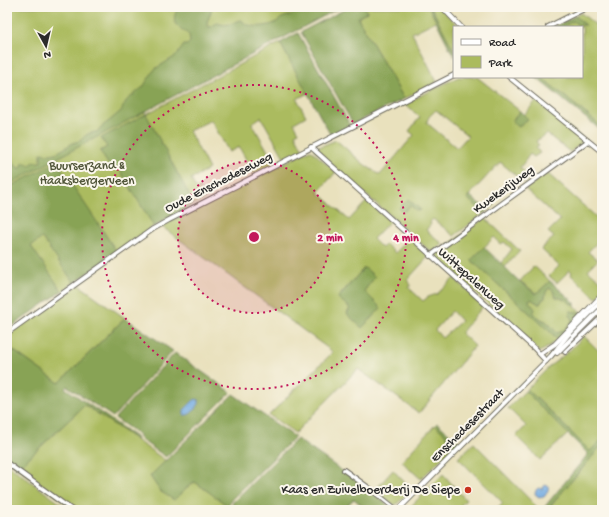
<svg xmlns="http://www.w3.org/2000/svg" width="609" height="517" font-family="'Gochi Hand',sans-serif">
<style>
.green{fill:#abbb5e;stroke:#6b7344;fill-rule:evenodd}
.forest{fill:#88a355;stroke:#5a6740}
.water{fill:#72aae1;stroke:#4e6a86}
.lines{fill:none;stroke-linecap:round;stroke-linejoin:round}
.minor-casing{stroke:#6e6b5e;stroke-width:6}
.minor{stroke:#fff;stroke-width:4}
.ring{fill:none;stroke:#c2185b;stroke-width:2;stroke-dasharray:2 4}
.poi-dot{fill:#c8321e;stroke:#fbf7ec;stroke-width:1.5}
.labels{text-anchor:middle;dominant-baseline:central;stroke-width:4;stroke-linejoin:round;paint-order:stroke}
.park-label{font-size:13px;fill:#51563a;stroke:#fbf7ec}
.street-label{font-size:13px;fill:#2b2b2b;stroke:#fbf7ec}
.poi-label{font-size:13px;fill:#2b2b2b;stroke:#fbf7ec;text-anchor:end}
.centre{fill:#c2185b;stroke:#fbf7ec;stroke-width:2}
.ring-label{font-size:12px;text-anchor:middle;font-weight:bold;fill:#c2185b;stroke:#fbf7ec;stroke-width:4;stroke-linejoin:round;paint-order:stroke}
</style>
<rect width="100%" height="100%" fill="#fbf7ec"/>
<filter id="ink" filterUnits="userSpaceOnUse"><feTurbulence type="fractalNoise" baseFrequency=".025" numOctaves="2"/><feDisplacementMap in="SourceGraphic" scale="8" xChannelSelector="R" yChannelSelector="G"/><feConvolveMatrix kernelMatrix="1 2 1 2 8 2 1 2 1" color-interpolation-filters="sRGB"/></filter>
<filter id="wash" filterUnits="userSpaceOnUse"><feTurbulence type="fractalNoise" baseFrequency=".012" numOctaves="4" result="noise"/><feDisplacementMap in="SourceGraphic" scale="16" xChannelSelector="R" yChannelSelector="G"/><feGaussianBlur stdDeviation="0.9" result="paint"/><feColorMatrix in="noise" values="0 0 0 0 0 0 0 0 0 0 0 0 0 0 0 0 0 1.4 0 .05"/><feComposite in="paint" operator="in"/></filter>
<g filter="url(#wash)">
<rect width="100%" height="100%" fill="#e9e1bd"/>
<g class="green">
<polygon points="7,7 340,7 144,111 146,114 280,43 308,93 297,99 306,116 294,123 299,132 295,134 303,150 285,159 261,117 252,123 275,164 254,174 239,147 229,152 211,120 189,131 209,169 191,179 196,189 199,187 206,199 164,219 117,252 73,282 74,283 7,329"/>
<polygon points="364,7 429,7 436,21 412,33 437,82 404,99 358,18 367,12"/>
<polygon points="431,7 440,7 459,27 454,27 454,51"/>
<polygon points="581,13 602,30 602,127 541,77 582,77 582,27 561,27 573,21 576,23 585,25 575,16"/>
<path d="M458,77h19l43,34 -8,10 7,6 9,-8 -4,-4 12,-14 48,38 1,2 -15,11 -23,-18 -11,7 3,5 -3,2 4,5 -6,4 -4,-3 -10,14 12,10 -7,5 -25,-21 -33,36 17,15 -30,23 -21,-17 -3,3 1,2 -5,6 17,14 -10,8 -3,-1 -116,-102 22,-9 29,25 15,10 34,-40 -5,-4 11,-14 -16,-13zM436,110l32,26 -11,12 -30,-25c0,-6 5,-9 9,-13z"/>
<path d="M310,150h1l25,22 -18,20 31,28 18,-19 23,20 -17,18 9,9 4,-4 9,9 15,-15 19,18 -22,24 4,5 -2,3 14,13 5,-4 9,-3 17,-16 30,27 -23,28 14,13 -56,67 -61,-44 -63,64 -26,-18 64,-63 -172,-126zM364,268h1l10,9 -11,14 17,17 -34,5 3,-5 -12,-11zM452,311l9,10 -19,17 -7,-8z"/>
<polygon points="547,173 602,222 602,237 588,252 598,260 588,270 602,282 602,293 596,298 571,275 572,272 569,270 567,272 567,273 557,283 549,276 559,266 541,249 554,237 548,232 560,220 525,189"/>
<path d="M485,218l35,33 -15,16 -4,-4 11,-14 -8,-7 -3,2 -7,-7 -22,23 86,79c-6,5 -11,10 -19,13l-20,-21 -84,-74v-2l1,-2z"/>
<polygon points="534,266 550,281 537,294 520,281"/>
<polygon points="79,285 125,318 59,383 7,346 7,335"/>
<path d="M549,288h4l2,6 13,7 3,3 4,1 1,3 6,5 -11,4 1,4 -3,3 -2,4 -8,6c-6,-3 -7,-8 -12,-12 -5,-3 -10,-5 -15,-9l3,-4 -6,-6v-3l2,-1 8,5h1l2,-4 3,-2v-5z"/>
<polygon points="584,336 602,354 602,439 590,451 527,389 550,366 569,351"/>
<polygon points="525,391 568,434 540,460 516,436 526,426 508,408"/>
<polygon points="85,405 165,460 168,459 150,476 159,489 161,492 171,497 195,482 229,506 223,510 75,510 18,468"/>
<path d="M435,425c8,7 18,14 14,25v1l-28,28 -9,-8h-1l-9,-10z"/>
<polygon points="474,443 540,510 496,510 503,503 458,458"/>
<polygon points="602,445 602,510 547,510"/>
<polygon points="7,464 69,510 7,510"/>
<polygon points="393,470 411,489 397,504 394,505 375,490"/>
<polygon points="443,474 466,500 461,505 466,510 407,510"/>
</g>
<g class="forest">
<path d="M179,7h33l-2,8 -3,7 1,5h2l7,-4c12,4 13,0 24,-3l2,1 1,2c8,5 22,4 31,0 3,-1 4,-4 7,-5 8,-4 12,0 14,-11h45l-332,177 -2,-3v-25l7,7 4,5h3l1,-2 1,-3c6,-1 5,5 11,-1h7v-9c4,1 7,1 10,1 11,-1 18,-12 29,-13 7,-7 7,-8 17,-9l4,-5 8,-6 12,-10 5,-10 17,-14 11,-17 4,-3 18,-11 8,-11h3l3,-3 -1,-7c0,0 -4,-4 -5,-4 0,-1 -5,-3 -5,-3 -8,-7 -4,-15 0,-21z"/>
<polygon points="349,7 364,7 367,12 362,15 358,18 404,99 353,124 301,32"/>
<polygon points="429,7 431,7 454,51 454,57"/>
<polygon points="575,16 586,25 578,25 573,21 561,27 553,27"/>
<polygon points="298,33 350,125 350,126 331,136 280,43"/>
<polygon points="535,77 541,77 602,127 602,131"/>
<polygon points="520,111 528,119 519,127 512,121"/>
<polygon points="146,114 194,204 173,215 154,227 118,167 112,170 111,169 100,151 107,147 101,138"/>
<polygon points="57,162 117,252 74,283 42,238 31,246 62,291 7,330 7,188"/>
<path d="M469,195c7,6 15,15 22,9l4,1 -11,8 -17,-15z"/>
<polygon points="408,199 421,210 417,211 411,206 409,206 404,212 399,208"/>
<path d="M484,247l34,33 18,14 14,-13 25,22v2c-5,-1 -7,-5 -12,-6 -3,-1 -5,-1 -7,-2 -2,-3 -2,-6 -5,-9h-2c-3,3 -4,6 -4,10l-3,2 -2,4h-1l-8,-5 -2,1c0,4 5,6 6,10l-2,3 9,7 4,1 11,12c8,-2 10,-7 15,-12 0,-3 -4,-7 -2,-10l12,2 -24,26 -87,-79z"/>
<polygon points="364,268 365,268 375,277 364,291 381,308 362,328 347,314 350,308 338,298"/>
<polygon points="125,318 173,351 113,417 67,386 65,388 136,437 137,440 85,405 18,468 7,460 7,346 59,383"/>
<polygon points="175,353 231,392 166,457 140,439 138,434 115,418"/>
<polygon points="527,389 590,451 602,439 602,445 547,510 542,510 588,454 525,391"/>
<polygon points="233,394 295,437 231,500 228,506 229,510 223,510 228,506 195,482 192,483 174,500 160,491 150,476"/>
<path d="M437,423l22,19 -10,9v-1c4,-11 -6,-18 -14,-25z"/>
<polygon points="297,439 368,489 390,507 392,509 391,510 367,510 354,499 342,510 233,510 232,509 231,507 233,502"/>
</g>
<g class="water">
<path d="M197,399l2,2v3c-4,5 -8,12 -15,11v-5l10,-10z"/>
<path d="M545,485l3,1c2,6 -3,11 -9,11l-4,-3 1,-4 2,-2 4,1z"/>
</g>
</g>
<g filter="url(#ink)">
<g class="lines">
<g class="minor-casing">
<g id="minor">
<polyline points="442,7 461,27"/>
<polyline points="548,27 588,7"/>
<polyline points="509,77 602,152"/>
<polyline points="311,147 534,348 546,361"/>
<polyline points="430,256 588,141"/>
<polyline points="7,333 153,229 169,220 454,75"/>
<polyline points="565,352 602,317"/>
<polyline points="557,353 602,308"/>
<polyline points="540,354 555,344 602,295"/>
<polyline points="7,463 72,510"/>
<polyline points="344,470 373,491 397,510"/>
<polyline points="398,510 551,356 568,335 602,301"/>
</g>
</g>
<use href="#minor" class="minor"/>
</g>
</g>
<circle cx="254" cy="237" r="76" fill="#c2185b" fill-opacity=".12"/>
<g class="ring">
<circle cx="254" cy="237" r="76"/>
<circle cx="254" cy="237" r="152"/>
</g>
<circle class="poi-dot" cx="468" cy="490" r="4"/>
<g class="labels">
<g class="park-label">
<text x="87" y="166">Buurserzand &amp;<tspan x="87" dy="15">Haaksbergerveen</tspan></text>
</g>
<g class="street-label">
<text transform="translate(219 183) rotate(-27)">Oude Enschedeseweg</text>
<text transform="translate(504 190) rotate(-36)">Kwekerijweg</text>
<text transform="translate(471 279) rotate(42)">Wittepalenweg</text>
<text transform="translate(468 426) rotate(-45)">Enschedesestraat</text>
</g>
<g class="poi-label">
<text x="460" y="490">Kaas en Zuivelboerderij De Siepe</text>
</g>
</g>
<circle cx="254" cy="237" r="6" class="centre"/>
<g class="ring-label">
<text x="330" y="241">2 min</text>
<text x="406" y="241">4 min</text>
</g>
<rect width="609" height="517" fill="none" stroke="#fbf7ec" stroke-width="24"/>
<rect x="453" y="26" width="130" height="52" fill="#fbf7ec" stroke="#a8a59f"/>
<rect x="461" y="39" width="20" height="6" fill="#ffffff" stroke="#a8a59f"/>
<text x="489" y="46" font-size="12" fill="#2b2b2b">Road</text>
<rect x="461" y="56" width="20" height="12" fill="#abbb5e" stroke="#a8a59f"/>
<text x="489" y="66" font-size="12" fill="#2b2b2b">Park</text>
<g transform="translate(46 46) rotate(172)" stroke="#fbf7ec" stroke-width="3" paint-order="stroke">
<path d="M0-3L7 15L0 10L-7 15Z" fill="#2b2b2b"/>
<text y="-6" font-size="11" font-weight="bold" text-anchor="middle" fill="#2b2b2b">N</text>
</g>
</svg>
